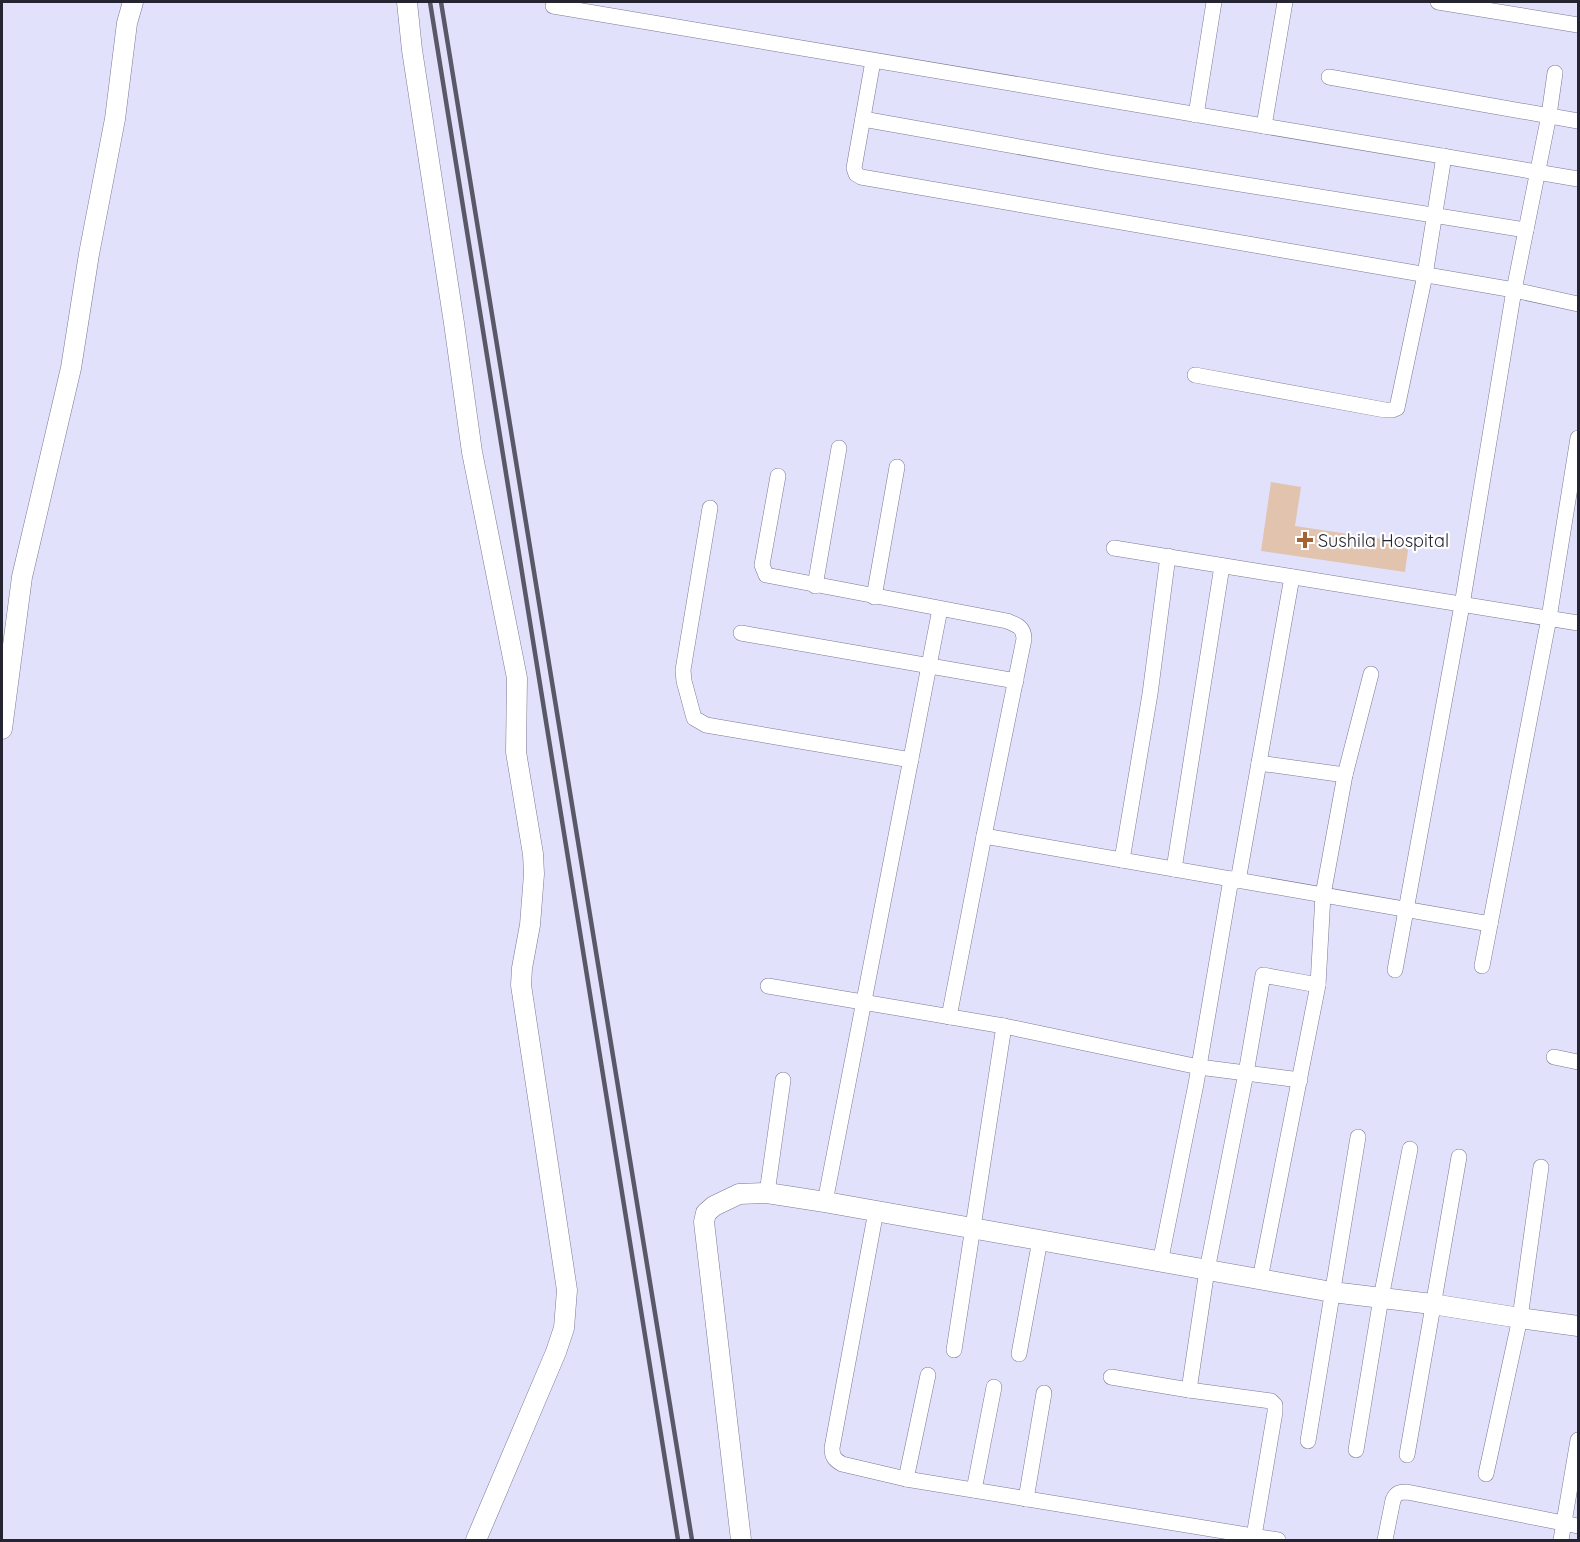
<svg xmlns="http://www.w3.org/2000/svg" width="1580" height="1542" font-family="Quicksand,sans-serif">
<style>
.building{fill:#e1c3ae}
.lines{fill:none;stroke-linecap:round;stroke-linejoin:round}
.minor-casing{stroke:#797996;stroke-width:16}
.tertiary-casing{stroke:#797996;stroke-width:21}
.minor{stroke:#fff;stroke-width:15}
.tertiary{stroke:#fff;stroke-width:20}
.rail{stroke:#595868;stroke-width:4.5}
.poi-dot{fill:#a66330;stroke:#fff;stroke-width:2}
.labels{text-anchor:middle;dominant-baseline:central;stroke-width:4.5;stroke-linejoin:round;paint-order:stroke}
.poi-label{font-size:18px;fill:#252531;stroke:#fff;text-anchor:start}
</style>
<rect width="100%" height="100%" fill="#e2e1fc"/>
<polygon class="building" points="1271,482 1301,487 1295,526 1409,543 1405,572 1261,551"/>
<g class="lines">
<g class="minor-casing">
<g id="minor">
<polyline points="1438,2 1578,25"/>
<polyline points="553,6 1578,179"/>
<polyline points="873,61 854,168 856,174 861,177 1514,290 1578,304"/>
<polyline points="1329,77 1578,121"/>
<polyline points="1196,115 1214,2"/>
<polyline points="863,119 1110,163 1526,230"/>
<polyline points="1264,126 1285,2"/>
<polyline points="1195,375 1385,410 1392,410 1397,408 1425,275 1444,156"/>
<path d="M778,476l-16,89 4,10 241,46c10,4 17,6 17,18l-40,197"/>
<polyline points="710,508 683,670 684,681 694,718 706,725 911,760"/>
<polyline points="1114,548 1578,623"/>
<polyline points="815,586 839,448"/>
<polyline points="874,597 897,467"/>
<polyline points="741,633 1016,681"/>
<polyline points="1259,763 1345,775 1323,895 1318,985 1260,1279"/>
<polyline points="1345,775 1371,674"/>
<polyline points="1122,860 1150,694 1168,556"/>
<polyline points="1174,869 1222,566"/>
<polyline points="1238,881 1292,577"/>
<polyline points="1482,966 1549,618 1578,438"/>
<polyline points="1395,970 1462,605 1514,290 1549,115 1555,73"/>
<polyline points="768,986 1004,1026 1199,1067 1300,1080"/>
<polyline points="949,1017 984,836 1490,924"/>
<polyline points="1554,1057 1578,1062"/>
<polyline points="767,1193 783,1080"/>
<polyline points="825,1202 940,609"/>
<path d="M876,1211l-44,237c0,9 3,12 10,16l64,15 372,61"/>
<polyline points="1160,1263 1196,1084 1231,879"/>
<polyline points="954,1350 1004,1026"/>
<polyline points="1019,1354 1040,1240"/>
<polyline points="1111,1377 1189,1390 1271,1401 1275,1405 1275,1412 1254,1536"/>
<polyline points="1189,1390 1207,1270 1246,1073 1263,975 1318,985"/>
<polyline points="1308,1441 1358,1137"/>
<polyline points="1356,1450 1381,1298 1410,1149"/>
<polyline points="1407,1455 1459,1157"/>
<polyline points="1486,1474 1520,1318 1541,1167"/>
<polyline points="906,1479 928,1375"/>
<polyline points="974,1490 994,1387"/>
<polyline points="1026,1499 1044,1393"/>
<path d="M1385,1540l8,-40c3,-7 6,-8 14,-8l171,34"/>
<polyline points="1561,1540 1578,1440"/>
</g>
</g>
<g class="tertiary-casing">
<g id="tertiary">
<polyline points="407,2 412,50 454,323 472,452 517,678 516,752 533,854 534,874 530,925 522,968 521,985 567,1290 564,1328 556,1352 476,1540"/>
<polyline points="2,729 22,577 71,368 89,254 115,119 127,23 133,2"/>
<polyline points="741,1540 704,1222 706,1213 714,1206 739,1194 767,1193 825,1202 1332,1292 1432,1304 1520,1318 1578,1326"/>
</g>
</g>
<use href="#minor" class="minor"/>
<use href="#tertiary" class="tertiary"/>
<g class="rail">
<polyline points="430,2 678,1540"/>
<polyline points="441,2 692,1540"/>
</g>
</g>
<path class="poi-dot" d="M1302 531h6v6h6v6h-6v6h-6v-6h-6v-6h6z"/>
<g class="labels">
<g class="poi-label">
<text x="1318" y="540">Sushila Hospital</text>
</g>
</g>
<rect width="1580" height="1542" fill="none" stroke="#252531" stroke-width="6"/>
</svg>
